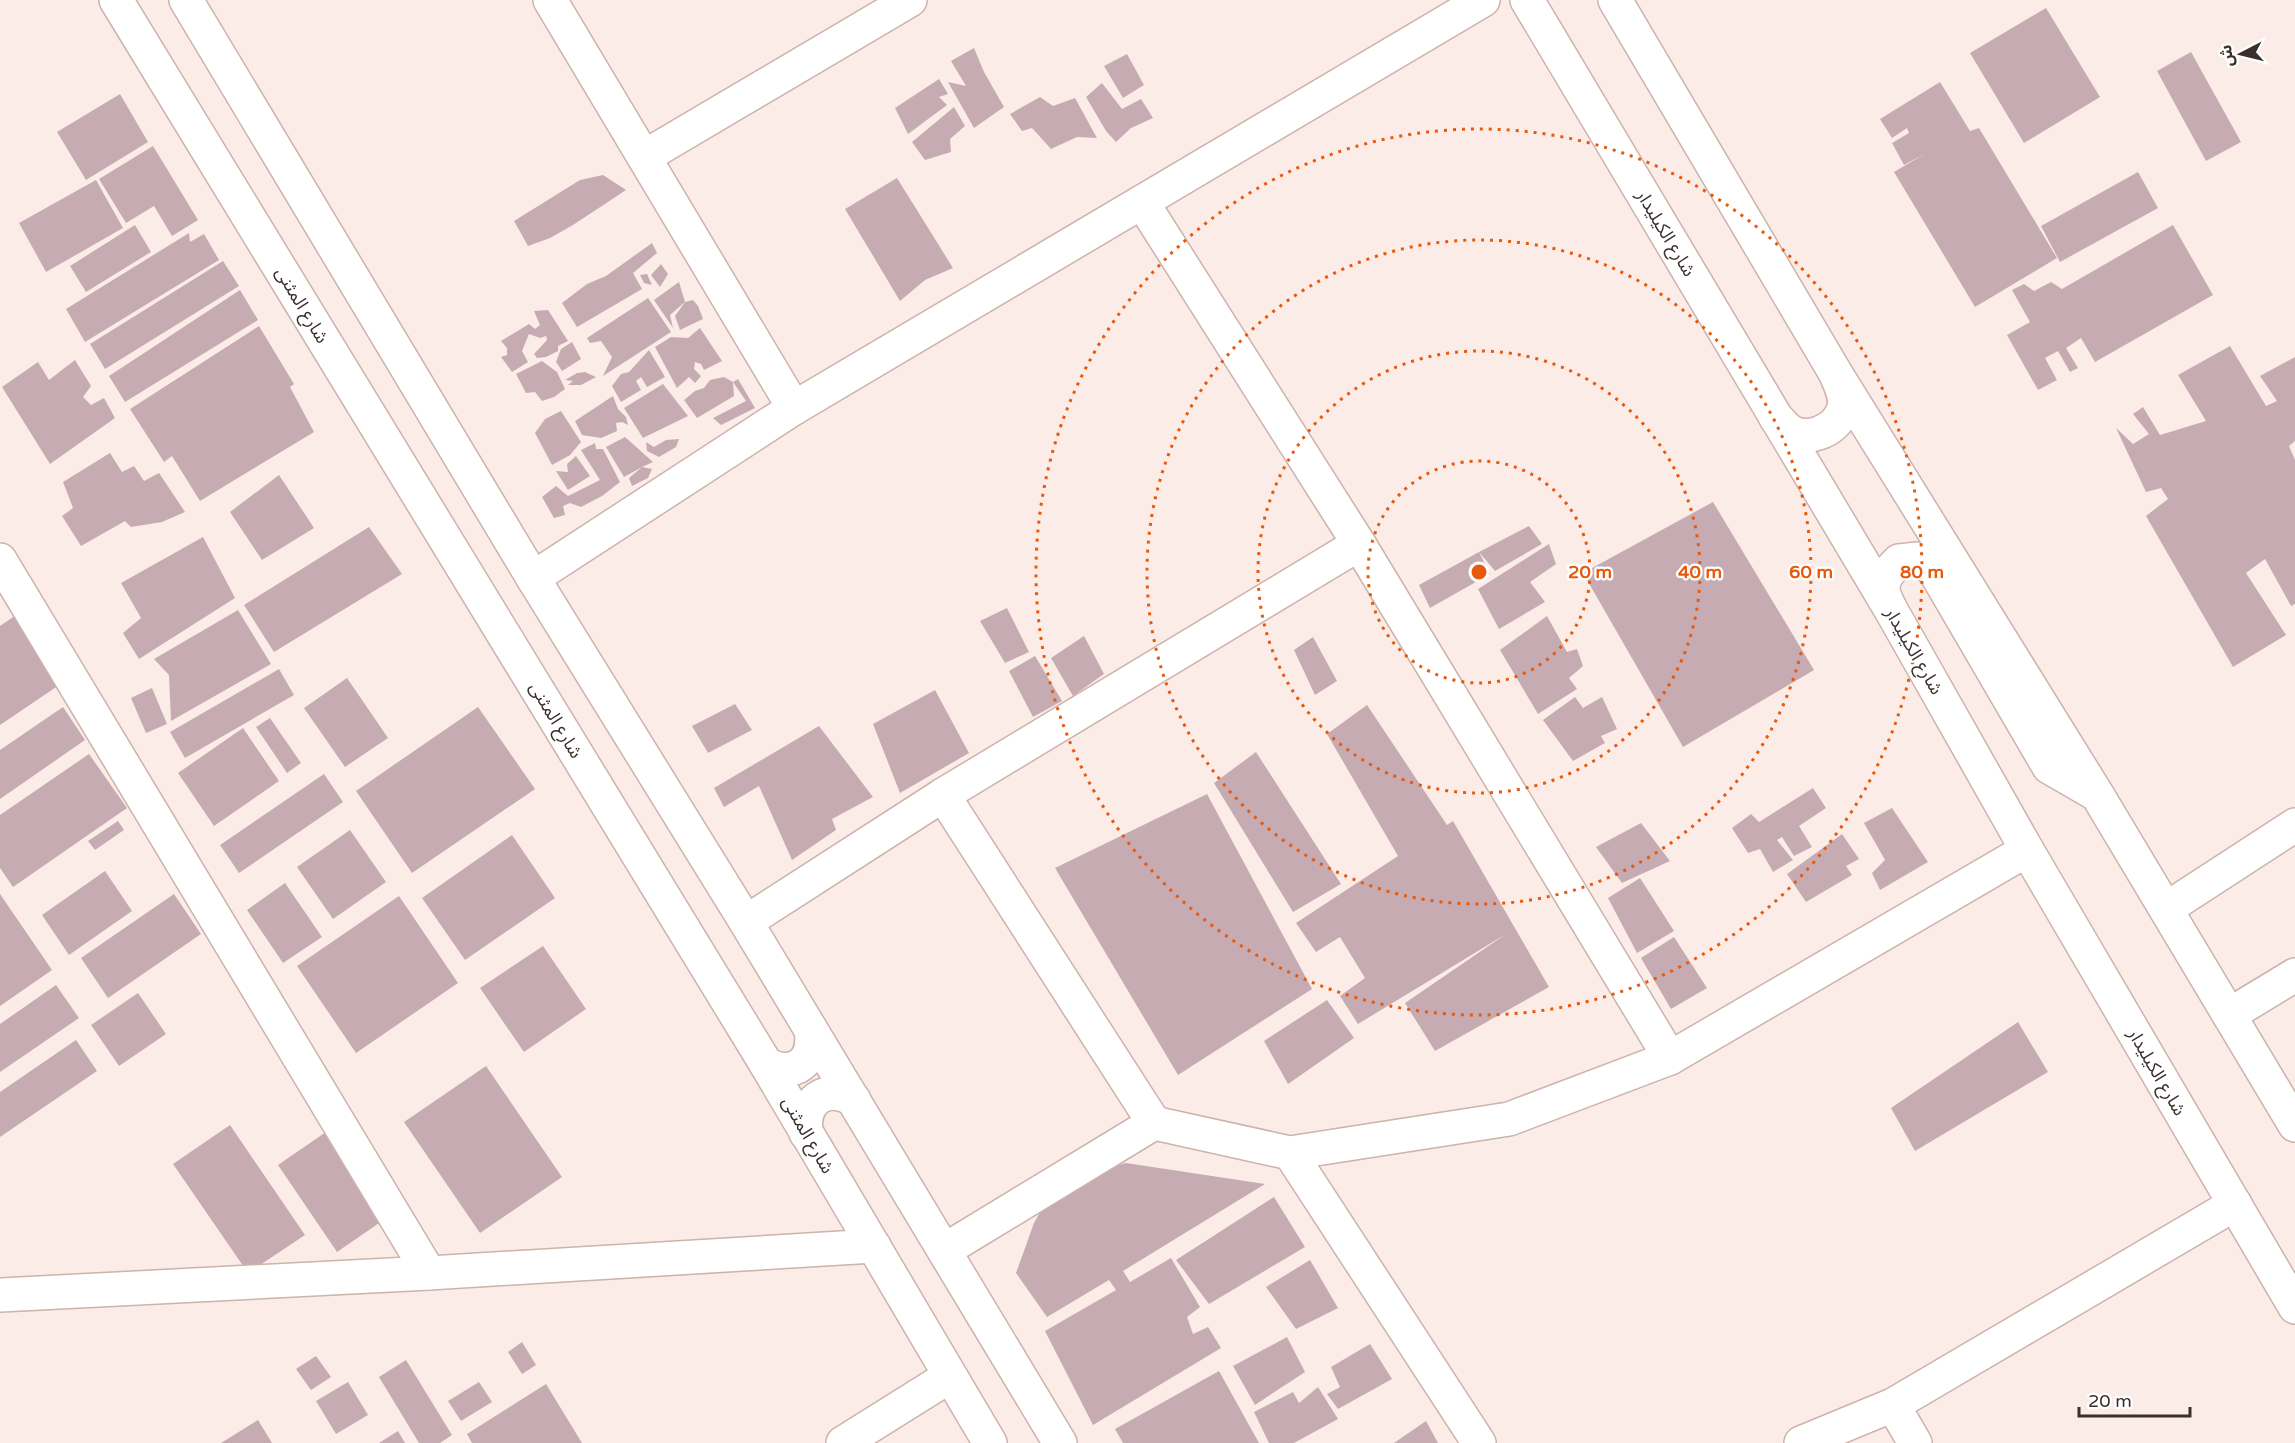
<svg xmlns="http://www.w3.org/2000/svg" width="2295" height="1443" font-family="'Varela Round','Noto Sans Arabic',sans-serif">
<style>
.building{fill:#c6acb2}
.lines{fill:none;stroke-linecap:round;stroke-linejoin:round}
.street-casing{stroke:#ccb3ab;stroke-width:36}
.secondary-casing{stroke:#ccb3ab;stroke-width:36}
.street{stroke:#fff;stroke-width:33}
.secondary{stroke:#fff;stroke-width:33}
.ring{fill:none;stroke:#e8590c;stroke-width:3;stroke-dasharray:3 6}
.labels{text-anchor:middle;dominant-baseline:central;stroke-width:4.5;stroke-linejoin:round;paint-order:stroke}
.street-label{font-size:18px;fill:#392f2c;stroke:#fff}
.centre{fill:#e8590c;stroke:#fff;stroke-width:3}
.ring-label{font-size:18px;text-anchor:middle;font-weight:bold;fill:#e8590c;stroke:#fff;stroke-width:4.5;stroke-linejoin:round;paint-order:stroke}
</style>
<rect width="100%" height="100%" fill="#fcece7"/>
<g class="building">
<polygon points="2046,8 2100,97 2024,143 1970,53"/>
<polygon points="974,48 984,72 1004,107 974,128 948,82 966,86 951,61"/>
<polygon points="2191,52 2241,142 2206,161 2157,71"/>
<polygon points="1127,54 1144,85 1123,98 1104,66"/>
<polygon points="939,79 948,94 939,97 947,105 908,134 895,108"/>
<polygon points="1940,82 1970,131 1979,128 2057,258 1975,307 1894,172 1926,153 1904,165 1892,143 1909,133 1907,128 1892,138 1880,119"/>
<polygon points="1102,83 1122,109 1141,99 1153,118 1131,128 1116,142 1106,131 1086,97"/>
<polygon points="120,94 148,142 86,180 57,132"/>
<polygon points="1040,97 1053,106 1075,98 1097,138 1077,137 1051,149 1032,128 1022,131 1010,114"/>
<polygon points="954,107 965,126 950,139 951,152 925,160 912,142"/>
<polygon points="153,146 198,220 172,236 154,206 126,223 99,179"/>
<polygon points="2138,172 2158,208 2060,262 2041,226"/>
<polygon points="603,175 626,190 573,225 550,238 528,246 514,221 580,180"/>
<polygon points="897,178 953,268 925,280 900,301 845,209"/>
<polygon points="96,180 123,228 46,272 19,223"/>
<polygon points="135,225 151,252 86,292 70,266"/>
<polygon points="2173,225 2213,295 2095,362 2081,338 2066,348 2078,368 2070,372 2058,351 2045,358 2057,380 2038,390 2007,335 2030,322 2012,290 2024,284 2034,291 2051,282 2062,289"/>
<polygon points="189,233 190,242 204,234 219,260 85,342 66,309"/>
<polygon points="652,243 657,253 633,273 642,289 577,327 562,303 587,284 606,276"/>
<polygon points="223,261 239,286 105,369 90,344"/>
<polygon points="661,264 668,274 660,287 651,275"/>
<polygon points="647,274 652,285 644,283 640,275"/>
<polygon points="679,282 685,302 693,300 698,306 703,319 680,330 675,316 685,302 670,315 673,328 654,300"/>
<polygon points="240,290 258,320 125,402 109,376"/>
<polygon points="648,298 671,332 603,376 612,357 601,341 590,343 587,338"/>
<polygon points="548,310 568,341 558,346 558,351 546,357 537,358 534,354 547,340 546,336 540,338 529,334 522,351 528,362 512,372 501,357 507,355 507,348 501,341 529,324 535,329 540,325 534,311"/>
<polygon points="259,326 294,384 290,387 314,432 200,501 172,456 164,462 130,409"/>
<polygon points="700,328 722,361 704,370 701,364 695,362 694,369 701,376 695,383 689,377 677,388 655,347 671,337 688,338"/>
<polygon points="572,342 581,359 562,371 556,362 561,349"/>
<polygon points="2230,346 2266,406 2277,401 2260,376 2295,357 2295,441 2289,446 2295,460 2295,604 2291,606 2265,559 2246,573 2286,635 2233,667 2146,516 2168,499 2161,488 2146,492 2116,428 2133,444 2149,434 2133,414 2143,407 2160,435 2206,421 2178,375"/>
<polygon points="649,350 665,377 647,387 641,377 636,381 641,390 621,402 612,386 621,374 629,372"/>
<polygon points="75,360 91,386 83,397 91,405 104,398 115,418 50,464 2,387 38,362 49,380"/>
<polygon points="542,361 557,372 565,389 554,397 542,401 535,392 526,393 516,374"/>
<polygon points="585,372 596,377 581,385 568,385 573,381 565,380 577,373"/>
<polygon points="724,377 733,382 734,396 697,418 684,400 695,391 704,388 710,380"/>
<polygon points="738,379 755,408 721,425 713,418 746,401 733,382"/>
<polygon points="663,384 688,416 643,438 624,408"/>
<polygon points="613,396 618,409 626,417 628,425 622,422 616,423 617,431 601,438 582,435 575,421"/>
<polygon points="561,411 581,442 570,455 552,465 535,433 545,419"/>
<polygon points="625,437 653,462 642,467 652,469 648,478 632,486 629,478 642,467 624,477 606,447"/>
<polygon points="679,439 676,447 659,457 647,451 646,442 654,447 666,440"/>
<polygon points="595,443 596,449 603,449 620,482 602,496 581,507 570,503 563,506 565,515 554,518 542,497 556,486 568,496 600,480 581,450"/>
<polygon points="110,453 122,472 134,466 144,481 159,473 185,512 162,522 131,527 125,521 81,546 62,516 73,508 63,482"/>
<polygon points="576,456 590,476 568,490 556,471 568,472 567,464"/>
<polygon points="279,475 314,528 262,560 230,512"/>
<polygon points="1713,502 1814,670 1683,747 1583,573"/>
<polygon points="1529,526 1542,544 1495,571 1479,552 1490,574 1430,608 1419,585 1479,552"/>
<polygon points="369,527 402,574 274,652 244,605"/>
<polygon points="203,537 235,598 139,659 123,633 141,618 121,583"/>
<polygon points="1549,544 1556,564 1530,582 1545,602 1499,629 1478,589"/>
<polygon points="1007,608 1029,652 1005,663 980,621"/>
<polygon points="238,610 271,664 171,721 169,675 154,659"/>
<polygon points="22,611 68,679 0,725 0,626"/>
<polygon points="1547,616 1567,652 1577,649 1583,666 1569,678 1577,689 1538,714 1500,650"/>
<polygon points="1084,636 1104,674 1073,696 1051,658"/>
<polygon points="1313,637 1337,681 1315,695 1294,650"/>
<polygon points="1035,656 1062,701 1033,717 1009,671"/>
<polygon points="279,669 294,695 185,758 170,732"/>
<polygon points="347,678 388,738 345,767 304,708"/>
<polygon points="152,688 167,724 146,733 131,698"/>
<polygon points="935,690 969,753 900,793 873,724"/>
<polygon points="1575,697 1583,708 1602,697 1617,729 1601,736 1605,743 1573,761 1543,720"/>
<polygon points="735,704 752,730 708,753 692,726"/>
<polygon points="1367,705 1447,825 1453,821 1549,987 1435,1051 1405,1003 1506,934 1358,1024 1340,996 1365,978 1340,937 1316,952 1296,923 1398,856 1327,734"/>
<polygon points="63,707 85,740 0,799 0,750"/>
<polygon points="478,707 535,789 412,873 356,791"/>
<polygon points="270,718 301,763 287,773 256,727"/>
<polygon points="819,726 873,797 832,819 836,830 792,860 759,786 724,807 714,788"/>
<polygon points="243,728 279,781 214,826 178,773"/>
<polygon points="1256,752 1341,884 1293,912 1214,783"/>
<polygon points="89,754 127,808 13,887 0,868 0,815"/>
<polygon points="324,774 343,802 239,873 220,845"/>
<polygon points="1813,788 1826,808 1799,826 1812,847 1794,856 1782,837 1777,840 1793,860 1773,872 1760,849 1748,853 1732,828 1751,814 1759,822"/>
<polygon points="1207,794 1312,989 1178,1075 1055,868"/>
<polygon points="1892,808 1928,862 1880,890 1872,873 1885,860 1864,823"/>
<polygon points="118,821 124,830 95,850 88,841"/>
<polygon points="1641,823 1670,861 1622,883 1596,847"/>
<polygon points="350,830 386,882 333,919 297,867"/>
<polygon points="1842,834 1859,859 1846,866 1852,875 1806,902 1787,874"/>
<polygon points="512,835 555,898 465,960 422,898"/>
<polygon points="105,871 132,911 69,955 42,915"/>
<polygon points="1640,878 1674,931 1637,953 1608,898"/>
<polygon points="285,883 322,937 283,963 247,910"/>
<polygon points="0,894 52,970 0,1006"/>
<polygon points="174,894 201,934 108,998 81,958"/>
<polygon points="399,896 458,983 356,1053 297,966"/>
<polygon points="1674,937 1707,988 1671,1009 1641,958"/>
<polygon points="543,946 586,1009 524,1052 480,988"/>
<polygon points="56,985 79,1018 0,1072 0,1024"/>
<polygon points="138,993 166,1034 119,1066 91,1025"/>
<polygon points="1327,1000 1354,1038 1288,1084 1264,1041"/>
<polygon points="2018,1022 2048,1072 1915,1151 1891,1108"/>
<polygon points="76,1040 97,1071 0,1137 0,1092"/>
<polygon points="486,1066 562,1177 480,1233 404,1122"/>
<polygon points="230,1125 305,1235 248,1273 173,1164"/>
<polygon points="326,1132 385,1219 337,1252 278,1165"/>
<polygon points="1126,1163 1265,1184 1123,1271 1130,1282 1171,1258 1200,1307 1187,1317 1193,1334 1208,1327 1221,1348 1093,1425 1045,1331 1116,1290 1109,1280 1047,1317 1016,1273 1034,1223 1056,1183"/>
<polygon points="1274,1197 1305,1247 1209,1304 1176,1260"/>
<polygon points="1310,1260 1338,1308 1296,1329 1266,1287"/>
<polygon points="1287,1337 1305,1372 1255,1405 1233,1366"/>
<polygon points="522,1342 536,1365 522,1374 508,1352"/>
<polygon points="1370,1344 1392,1379 1338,1409 1327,1394 1340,1387 1331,1367"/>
<polygon points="316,1356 331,1377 311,1390 296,1369"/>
<polygon points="406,1360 452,1435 440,1443 419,1443 379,1377"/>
<polygon points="1219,1371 1259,1443 1123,1443 1115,1429"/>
<polygon points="348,1382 368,1415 336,1434 316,1401"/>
<polygon points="479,1382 492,1402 461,1421 448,1401"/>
<polygon points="546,1384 582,1443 472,1443 467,1434"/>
<polygon points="1318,1387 1338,1419 1294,1443 1269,1443 1254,1412 1293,1392 1299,1403"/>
<polygon points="258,1420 272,1443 221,1443"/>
<polygon points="1426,1421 1438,1443 1394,1443"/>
<polygon points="398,1431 405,1443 379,1443"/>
</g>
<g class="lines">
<g class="street-casing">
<g id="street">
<polyline points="550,0 794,408"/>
<polyline points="644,157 910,0"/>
<polyline points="1142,202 1359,544 1670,1058"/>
<polyline points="0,560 429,1273"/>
<polyline points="533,578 794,408 1483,0"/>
<polyline points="943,795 1154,1123 1290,1153 1509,1119 1670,1058 2027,850"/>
<polyline points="2166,909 2295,825"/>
<polyline points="746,922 943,795 1359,544"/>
<polyline points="2229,1015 2295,975"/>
<polyline points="1290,1153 1479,1443"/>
<polyline points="945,1250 1154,1123"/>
<polyline points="0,1295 429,1273 874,1246"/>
<polyline points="1893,1405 1915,1443"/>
<polyline points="843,1443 950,1376"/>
<polyline points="1801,1443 1893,1405 2235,1204"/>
</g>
</g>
<g class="secondary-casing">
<g id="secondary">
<polyline points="116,0 766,1064 990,1443"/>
<polyline points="186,0 533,578 746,922 1060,1443"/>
<polyline points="1527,0 1891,610 2027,850 2295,1307"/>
<polyline points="1615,0 1836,374 2098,796 2295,1125"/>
<path d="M1776,418c5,4 9,10 14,13 17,11 44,0 52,-18 6,-12 0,-25 -5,-36"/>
<path d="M1889,606c-11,-21 -6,-29 10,-45l19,-2 16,11 115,197 45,26"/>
<path d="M766,1064c29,15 50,-3 45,-34"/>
<path d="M806,1133c-4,-32 19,-50 48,-33"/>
</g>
</g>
<use href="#street" class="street"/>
<use href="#secondary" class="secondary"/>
</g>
<g class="ring">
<circle cx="1479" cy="572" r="111"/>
<circle cx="1479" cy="572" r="221"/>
<circle cx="1479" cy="572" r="332"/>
<circle cx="1479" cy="572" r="443"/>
</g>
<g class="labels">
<g class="street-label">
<text transform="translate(1666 233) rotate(59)">شارع الكيليدار</text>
<text transform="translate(302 305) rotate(59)">شارع المثنى</text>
<text transform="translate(1914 651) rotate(60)">شارع الكيليدار</text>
<text transform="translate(556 720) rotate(59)">شارع المثنى</text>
<text transform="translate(2157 1072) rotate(60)">شارع الكيليدار</text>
<text transform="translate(808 1135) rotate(60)">شارع المثنى</text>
</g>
</g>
<circle cx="1479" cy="572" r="9" class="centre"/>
<g class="ring-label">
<text x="1590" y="578">20 m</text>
<text x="1700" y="578">40 m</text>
<text x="1811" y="578">60 m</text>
<text x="1922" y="578">80 m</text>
</g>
<g transform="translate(2241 54) rotate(263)" stroke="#ffffff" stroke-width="4.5" paint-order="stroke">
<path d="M0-4.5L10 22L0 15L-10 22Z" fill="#392f2c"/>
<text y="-9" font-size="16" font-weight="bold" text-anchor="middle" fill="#392f2c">ش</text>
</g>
<path d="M2079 1407v9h111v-9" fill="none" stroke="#392f2c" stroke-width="3"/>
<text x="2088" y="1407" font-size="18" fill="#392f2c" stroke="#ffffff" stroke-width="4.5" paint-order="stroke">20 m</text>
</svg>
